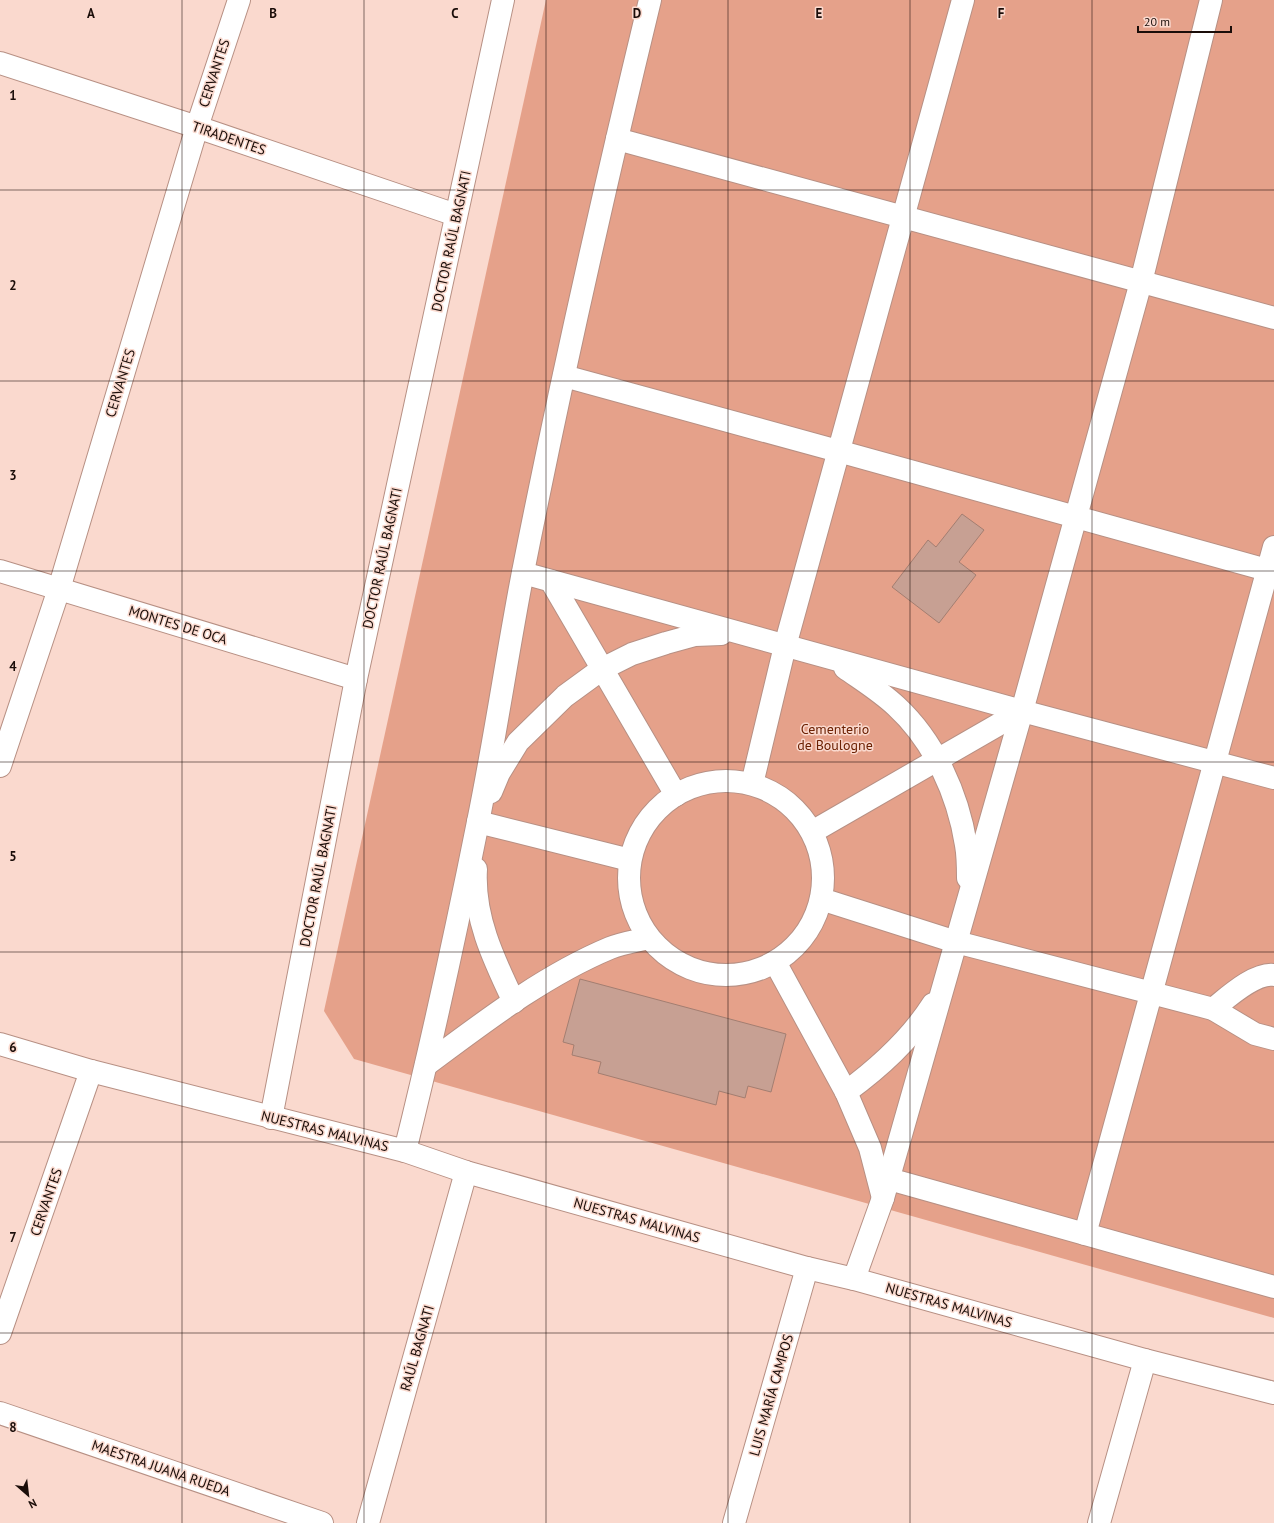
<svg xmlns="http://www.w3.org/2000/svg" width="1274" height="1523" font-family="'PT Sans',sans-serif">
<style>
.green{fill:#e5a18a}
.building{fill:#c7a093;stroke:#a37e71}
.lines{fill:none;stroke-linecap:round;stroke-linejoin:round}
.minor-casing{stroke:#b79084;stroke-width:24}
.minor{stroke:#fff;stroke-width:22}
.grid{fill:none;stroke:#1a0d09;stroke-width:1;stroke-opacity:0.55}
.labels{text-anchor:middle;dominant-baseline:central;stroke-width:3;stroke-linejoin:round;paint-order:stroke}
.street-label{font-size:14px;fill:#1a0d09;stroke:#fad9ce}
.park-label{font-size:14px;fill:#6c2103;stroke:#fad9ce}
.grid-label{font-size:13px;text-anchor:middle;font-weight:bold;fill:#1a0d09;stroke:#fad9ce;stroke-width:3;stroke-linejoin:round;paint-order:stroke}
</style>
<rect width="100%" height="100%" fill="#fad9ce"/>
<polygon class="green" points="546,0 1274,0 1274,1318 354,1059 324,1011"/>
<g class="building">
<polygon points="962,514 984,530 959,562 976,575 939,623 892,587 928,540 936,547"/>
<polygon points="580,979 786,1034 771,1092 748,1086 745,1098 719,1091 716,1105 598,1073 601,1062 572,1055 574,1045 563,1042"/>
</g>
<g class="lines">
<g class="minor-casing">
<g id="minor">
<polyline points="0,63 197,127 456,215"/>
<polyline points="617,139 1274,318"/>
<polyline points="564,376 838,451 1274,572"/>
<polyline points="0,571 356,679"/>
<polyline points="523,573 1022,711 1274,778"/>
<polyline points="551,581 676,795"/>
<path d="M845,668c17,12 35,23 51,38 38,35 62,88 70,139 2,11 2,22 2,33"/>
<polyline points="0,766 59,589 197,127 239,0"/>
<circle cx="726" cy="878" r="97"/>
<polyline points="752,784 785,646 963,0"/>
<polyline points="491,792 499,773 518,742 565,696 602,669 632,654 666,643 695,635 721,634"/>
<polyline points="478,822 630,860"/>
<polyline points="812,832 1022,711"/>
<path d="M476,869c-3,48 18,91 38,133"/>
<polyline points="821,899 956,942 1213,1009 1255,1034 1274,1039"/>
<polyline points="775,962 846,1092 870,1148 883,1198"/>
<path d="M1213,1009c14,-11 42,-37 61,-34"/>
<polyline points="0,1044 91,1071 405,1151 466,1172 807,1268 854,1279 1145,1360 1274,1393"/>
<path d="M426,1065c58,-43 117,-89 184,-117 12,-5 26,-7 39,-10"/>
<path d="M846,1092c34,-25 64,-52 87,-88"/>
<polyline points="271,1118 356,679 503,0"/>
<path d="M405,1151c27,-109 51,-219 73,-329 17,-83 29,-167 45,-250 38,-192 81,-382 127,-572"/>
<polyline points="889,1179 1274,1287"/>
<polyline points="1085,1234 1274,547"/>
<polyline points="854,1279 883,1198 1022,711 1141,282 1211,0"/>
<polyline points="0,1333 91,1071"/>
<polyline points="0,1413 322,1523"/>
<polyline points="368,1523 466,1172"/>
<polyline points="734,1523 807,1268"/>
<polyline points="1099,1523 1145,1360"/>
</g>
</g>
<use href="#minor" class="minor"/>
</g>
<path class="grid" d="M182,0v1523M364,0v1523M546,0v1523M728,0v1523M910,0v1523M1092,0v1523M0,190h1274M0,381h1274M0,571h1274M0,762h1274M0,952h1274M0,1142h1274M0,1333h1274"/>
<g class="labels">
<g class="street-label">
<text transform="translate(214 73) rotate(-72)">CERVANTES</text>
<text transform="translate(229 138) rotate(19)">TIRADENTES</text>
<text transform="translate(451 241) rotate(-78)">DOCTOR RAÚL BAGNATI</text>
<text transform="translate(120 383) rotate(-73)">CERVANTES</text>
<text transform="translate(382 558) rotate(-78)">DOCTOR RAÚL BAGNATI</text>
<text transform="translate(178 625) rotate(17)">MONTES DE OCA</text>
<text transform="translate(318 876) rotate(-79)">DOCTOR RAÚL BAGNATI</text>
<text transform="translate(325 1131) rotate(14)">NUESTRAS MALVINAS</text>
<text transform="translate(46 1202) rotate(-71)">CERVANTES</text>
<text transform="translate(637 1220) rotate(16)">NUESTRAS MALVINAS</text>
<text transform="translate(949 1305) rotate(16)">NUESTRAS MALVINAS</text>
<text transform="translate(417 1348) rotate(-74)">RAÚL BAGNATI</text>
<text transform="translate(771 1395) rotate(-74)">LUIS MARÍA CAMPOS</text>
<text transform="translate(161 1468) rotate(19)">MAESTRA JUANA RUEDA</text>
</g>
<g class="park-label">
<text x="835" y="729">Cementerio<tspan x="835" dy="16">de Boulogne</tspan></text>
</g>
</g>
<g class="grid-label">
<text x="91" y="18">A</text>
<text x="273" y="18">B</text>
<text x="455" y="18">C</text>
<text x="637" y="18">D</text>
<text x="819" y="18">E</text>
<text x="1001" y="18">F</text>
<text x="13" y="100">1</text>
<text x="13" y="290">2</text>
<text x="13" y="480">3</text>
<text x="13" y="671">4</text>
<text x="13" y="861">5</text>
<text x="13" y="1052">6</text>
<text x="13" y="1242">7</text>
<text x="13" y="1432">8</text>
</g>
<g transform="translate(28 1495) rotate(152)" stroke="#fad9ce" stroke-width="3" paint-order="stroke">
<path d="M0-3L7 15L0 10L-7 15Z" fill="#1a0d09"/>
<text y="-6" font-size="11" font-weight="bold" text-anchor="middle" fill="#1a0d09">N</text>
</g>
<path d="M1138 26v6h93v-6" fill="none" stroke="#1a0d09" stroke-width="2"/>
<text x="1144" y="26" font-size="12" fill="#1a0d09" stroke="#fad9ce" stroke-width="3" paint-order="stroke">20 m</text>
</svg>
